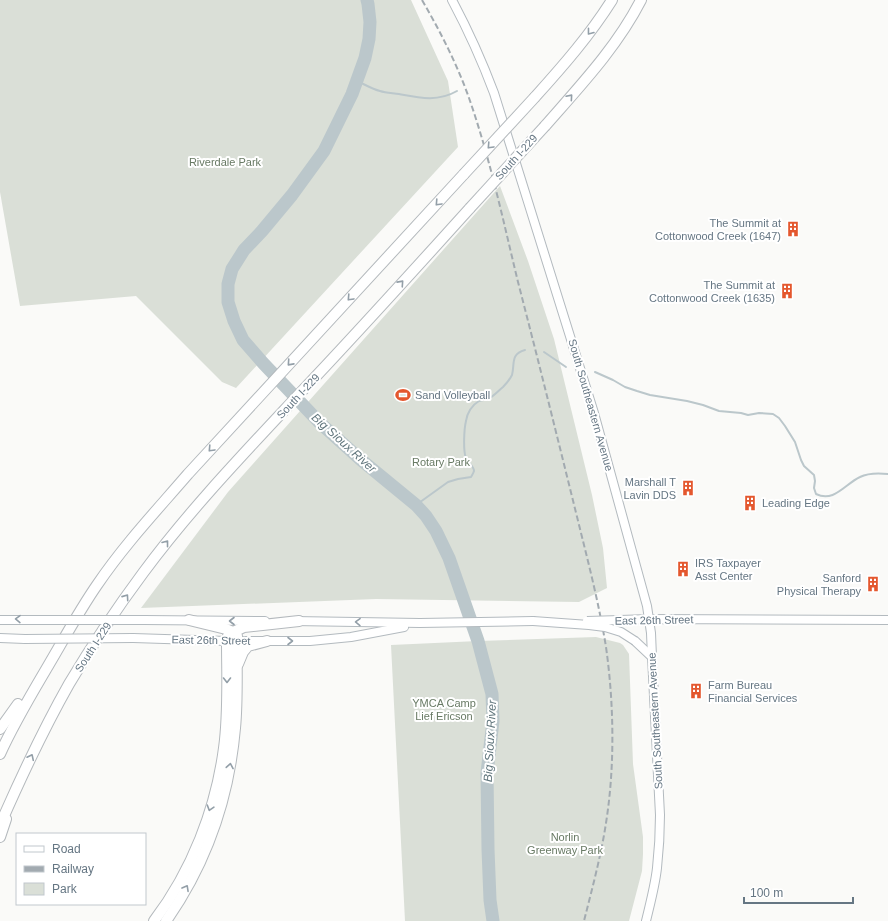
<svg xmlns="http://www.w3.org/2000/svg" width="888" height="921" font-family="Helvetica,sans-serif">
<style>
.green{fill:#dadfd7}
.lines{fill:none;stroke-linecap:round;stroke-linejoin:round}
.stream{stroke:#bbc7cb;stroke-width:2}
.river{stroke:#bbc7cb;stroke-width:13}
.secondary-casing{stroke:#b3babf;stroke-width:10}
.motorway-casing{stroke:#b4b9bd;stroke-width:12}
.secondary{stroke:#fff;stroke-width:8}
.motorway{stroke:#fff;stroke-width:10}
.rail{stroke:#a2aab0;stroke-width:2;stroke-dasharray:6 3;stroke-linecap:butt}
.secondary-bridge-casing{stroke:#b3babf;stroke-width:10;stroke-linecap:butt}
.motorway-bridge-casing{stroke:#b4b9bd;stroke-width:12;stroke-linecap:butt}
.secondary-bridge{stroke:#fff;stroke-width:8}
.motorway-bridge{stroke:#fff;stroke-width:10}
.oneway{stroke:#939fa8}
.labels{text-anchor:middle;dominant-baseline:central;stroke-width:4;stroke-linejoin:round;paint-order:stroke}
.street-label{font-size:11px;fill:#657683;stroke:#fff}
.park-label{font-size:11px;fill:#687a64;stroke:#fff}
.poi-label{font-size:11px;fill:#657683;stroke:#fff;text-anchor:end}
.water-label{font-size:12px;font-style:italic;fill:#60757c;stroke:#fff}
</style>
<rect width="100%" height="100%" fill="#fafaf8"/>
<g class="green">
<polygon points="0,0 411,0 448,81 458,147 236,388 222,382 136,296 20,306 0,192"/>
<polygon points="500,186 528,261 554,339 592,495 603,548 607,588 579,602 376,599 141,608 228,492"/>
<polygon points="596,637 620,643 623,645 629,654 633,764 643,837 643,854 642,871 629,921 405,921 391,645 478,641"/>
</g>
<g class="lines">
<g class="stream">
<path d="M357,81c7,3 15,8 23,10 6,2 13,2 19,3 21,4 39,8 58,-3"/>
<polyline points="544,352 566,367"/>
<path d="M595,372l18,8 12,7 12,4 13,4 37,6 16,4 16,6 22,2 7,2 11,-2 14,1 6,4 6,8 10,16 6,18 3,6 10,9 1,6 -1,7 2,6c18,9 29,-10 44,-17 8,-4 19,-4 28,-3"/>
<path d="M416,505l32,-23 10,-3 13,-2c1,-2 2,-3 3,-6 0,-5 -6,-8 -8,-13 -3,-7 -2,-29 0,-37 1,-8 6,-16 13,-20 3,-1 6,-1 9,-2 6,-3 10,-8 15,-12 3,-3 7,-8 9,-12 3,-11 -2,-21 13,-25"/>
</g>
<polyline class="river" points="367,0 368,4 370,22 369,39 365,58 352,94 324,151 292,195 262,231 244,250 232,269 228,284 228,302 234,321 243,340 263,363 320,423 360,459 416,505 426,516 436,531 449,558 478,641 492,694 493,721 487,773 488,849 490,900 493,921"/>
<g class="secondary-casing">
<g id="secondary">
<path d="M452,0c16,30 30,61 42,93l100,320 53,193 4,27 1,24 8,158c0,18 -1,35 -3,53 -2,18 -7,36 -11,53"/>
<polyline points="0,620 36,620"/>
<polyline points="144,620 265,621"/>
<polyline points="620,620 649,619 888,620"/>
<polyline points="293,621 420,623 533,621"/>
<polyline points="0,638 25,639"/>
<polyline points="133,638 227,641 310,641 351,637 404,627"/>
<polyline points="635,641 652,657"/>
</g>
</g>
<g class="motorway-casing">
<g id="motorway">
<path d="M535,97c28,-31 55,-62 77,-97"/>
<path d="M545,126c35,-40 72,-79 96,-126"/>
<polyline points="238,664 243,652 248,646 267,641"/>
<polyline points="0,729 18,704"/>
<path d="M0,754c14,-31 31,-59 48,-88 16,-27 31,-55 49,-81 27,-40 60,-75 91,-111l276,-300"/>
<path d="M0,825c21,-48 43,-95 69,-141 22,-37 48,-76 74,-111 48,-65 105,-124 160,-183 57,-60 112,-121 167,-182"/>
<polyline points="0,837 6,819"/>
<path d="M154,921c38,-50 62,-112 70,-173 5,-36 3,-72 3,-107l1,-5 3,-3 13,-6 55,-6"/>
<path d="M166,921c40,-57 63,-124 69,-193 3,-31 1,-62 2,-92l-4,-4 -7,-3 -37,-9"/>
</g>
</g>
<use href="#secondary" class="secondary"/>
<use href="#motorway" class="motorway"/>
<path class="rail" d="M422,0c18,31 35,64 47,98 21,60 34,122 49,184 22,85 43,170 64,255 9,36 18,73 24,110 8,57 9,119 0,176 -5,33 -14,66 -22,98"/>
<g class="secondary-bridge-casing">
<g id="secondary-bridge">
<polyline points="36,620 144,620"/>
<polyline points="533,621 589,625 605,627 621,632 635,641"/>
<polyline points="587,621 620,620"/>
<polyline points="25,639 133,638"/>
</g>
</g>
<g class="motorway-bridge-casing">
<g id="motorway-bridge">
<polyline points="464,174 535,97"/>
<polyline points="470,208 545,126"/>
</g>
</g>
<use href="#secondary-bridge" class="secondary-bridge"/>
<use href="#motorway-bridge" class="motorway-bridge"/>
</g>
<defs><path id="oneway-chevron" d="M-2-3.5L2.5 0L-2 3.5" fill="none" stroke-width="1.6" stroke-linecap="round" stroke-linejoin="round"/></defs>
<g class="oneway">
<use href="#oneway-chevron" transform="translate(590 32) rotate(128)"/>
<use href="#oneway-chevron" transform="translate(570 97) rotate(-49)"/>
<use href="#oneway-chevron" transform="translate(490 146) rotate(133)"/>
<use href="#oneway-chevron" transform="translate(438 203) rotate(133)"/>
<use href="#oneway-chevron" transform="translate(401 283) rotate(-48)"/>
<use href="#oneway-chevron" transform="translate(350 298) rotate(133)"/>
<use href="#oneway-chevron" transform="translate(290 363) rotate(132)"/>
<use href="#oneway-chevron" transform="translate(211 449) rotate(133)"/>
<use href="#oneway-chevron" transform="translate(166 543) rotate(-52)"/>
<use href="#oneway-chevron" transform="translate(126 597) rotate(-55)"/>
<use href="#oneway-chevron" transform="translate(18 619) rotate(-179)"/>
<use href="#oneway-chevron" transform="translate(232 621) rotate(-180)"/>
<use href="#oneway-chevron" transform="translate(358 622) rotate(-179)"/>
<use href="#oneway-chevron" transform="translate(290 641)"/>
<use href="#oneway-chevron" transform="translate(227 680) rotate(90)"/>
<use href="#oneway-chevron" transform="translate(31 757) rotate(-64)"/>
<use href="#oneway-chevron" transform="translate(230 766) rotate(-80)"/>
<use href="#oneway-chevron" transform="translate(210 808) rotate(107)"/>
<use href="#oneway-chevron" transform="translate(186 888) rotate(-61)"/>
</g>
<defs>
<g id="building-bare" transform="scale(1.2)"><path d="M-4-6H4V6H1V3H-1V6H-4ZM-2.5-4.3h1.7v1.8h-1.7ZM.8-4.3h1.7v1.8H.8ZM-2.5-1h1.7V.8h-1.7ZM.8-1h1.7V.8H.8Z" fill="#e4572e" stroke="#fff" stroke-width="2.5" paint-order="stroke"/></g>
<g id="stadium-bare" transform="scale(1.2)"><path d="M0-5a6.5 5 0 1 0 0 10a6.5 5 0 1 0 0-10ZM-3.5-1.8h7v3.6h-7Z" fill="#e4572e" stroke="#fff" stroke-width="2.5" paint-order="stroke"/></g>
</defs>
<g fill-rule="evenodd">
<use href="#building-bare" x="793" y="229"/>
<use href="#building-bare" x="787" y="291"/>
<use href="#stadium-bare" x="403" y="395"/>
<use href="#building-bare" x="688" y="488"/>
<use href="#building-bare" x="750" y="503"/>
<use href="#building-bare" x="683" y="569"/>
<use href="#building-bare" x="873" y="584"/>
<use href="#building-bare" x="696" y="691"/>
</g>
<g class="labels">
<g class="street-label">
<text transform="translate(516 157) rotate(-48)">South I-229</text>
<text transform="translate(298 396) rotate(-47)">South I-229</text>
<text transform="translate(591 405) rotate(74)">South Southeastern Avenue</text>
<text transform="translate(654 620) rotate(-1)">East 26th Street</text>
<text transform="translate(211 640) rotate(1)">East 26th Street</text>
<text transform="translate(93 647) rotate(-57)">South I-229</text>
<text transform="translate(655 721) rotate(-93)">South Southeastern Avenue</text>
</g>
<g class="park-label">
<text x="225" y="162">Riverdale Park</text>
<text x="441" y="462">Rotary Park</text>
<text x="444" y="703">YMCA Camp<tspan x="444" dy="13">Lief Ericson</tspan></text>
<text x="565" y="837">Norlin<tspan x="565" dy="13">Greenway Park</tspan></text>
</g>
<g class="poi-label">
<text x="781" y="223">The Summit at<tspan x="781" dy="13">Cottonwood Creek (1647)</tspan></text>
<text x="775" y="285">The Summit at<tspan x="775" dy="13">Cottonwood Creek (1635)</tspan></text>
<text x="415" y="395" text-anchor="start">Sand Volleyball</text>
<text x="676" y="482">Marshall T<tspan x="676" dy="13">Lavin DDS</tspan></text>
<text x="762" y="503" text-anchor="start">Leading Edge</text>
<text x="695" y="563" text-anchor="start">IRS Taxpayer<tspan x="695" dy="13">Asst Center</tspan></text>
<text x="861" y="578">Sanford<tspan x="861" dy="13">Physical Therapy</tspan></text>
<text x="708" y="685" text-anchor="start">Farm Bureau<tspan x="708" dy="13">Financial Services</tspan></text>
</g>
<g class="water-label">
<text transform="translate(344 443) rotate(42)">Big Sioux River</text>
<text transform="translate(490 741) rotate(-87)">Big Sioux River</text>
</g>
</g>
<rect x="16" y="833" width="130" height="72" fill="#ffffff" stroke="#c1c8cd"/>
<rect x="24" y="846" width="20" height="6" fill="#ffffff" stroke="#c1c8cd"/>
<text x="52" y="853" font-size="12" fill="#657683">Road</text>
<rect x="24" y="866" width="20" height="6" fill="#a2aab0" stroke="#c1c8cd"/>
<text x="52" y="873" font-size="12" fill="#657683">Railway</text>
<rect x="24" y="883" width="20" height="12" fill="#dadfd7" stroke="#c1c8cd"/>
<text x="52" y="893" font-size="12" fill="#657683">Park</text>
<path d="M744 897v6h109v-6" fill="none" stroke="#657683" stroke-width="2"/>
<text x="750" y="897" font-size="12" fill="#657683" stroke="#ffffff" stroke-width="3" paint-order="stroke">100 m</text>
</svg>
